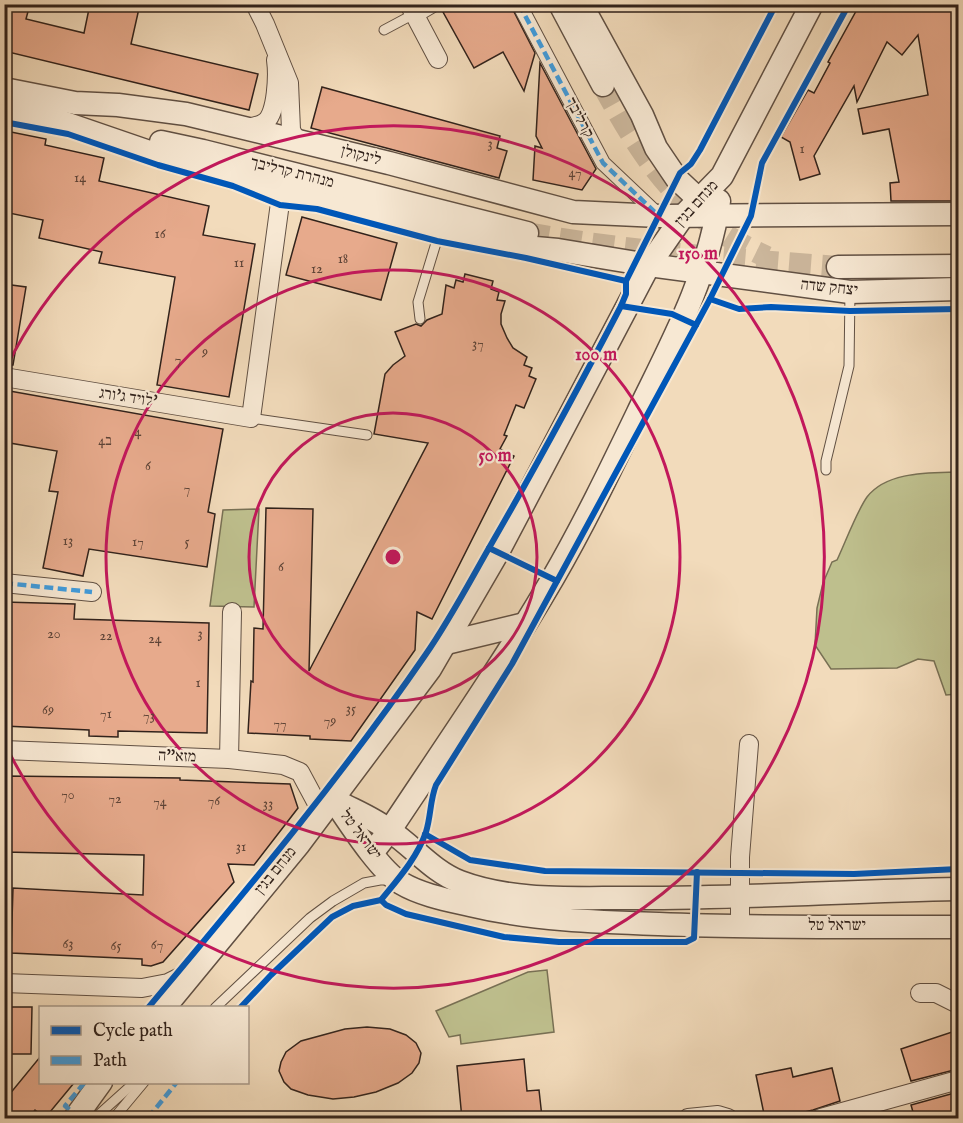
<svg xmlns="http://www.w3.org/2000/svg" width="963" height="1123" font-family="'IM FELL English','Frank Ruhl Libre',serif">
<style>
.green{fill:#bebf8d;stroke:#787054;stroke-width:1.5}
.building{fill:#e7aa8c;stroke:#31221b;stroke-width:1.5}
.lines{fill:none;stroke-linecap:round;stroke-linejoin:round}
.tertiary-tunnel{stroke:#cbb69b;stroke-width:22;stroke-dasharray:22 11;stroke-linecap:butt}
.service-casing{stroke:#615043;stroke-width:11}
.pedestrian-casing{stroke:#615043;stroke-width:16}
.minor-casing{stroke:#615043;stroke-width:20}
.tertiary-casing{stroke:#615043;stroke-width:25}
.service{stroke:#f7e8d3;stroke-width:9}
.pedestrian{stroke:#f7e8d3;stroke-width:14}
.minor{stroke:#f7e8d3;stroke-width:18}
.tertiary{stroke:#f7e8d3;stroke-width:22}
.quiet{stroke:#3e9cdf;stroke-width:4.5;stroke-dasharray:9 4.5;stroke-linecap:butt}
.cycleway-casing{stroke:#f7e8d3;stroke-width:10}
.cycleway{stroke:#0057b8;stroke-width:6}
.ring{fill:none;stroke:#c2185b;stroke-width:3}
.labels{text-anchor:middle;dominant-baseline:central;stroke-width:4.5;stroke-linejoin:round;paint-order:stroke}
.number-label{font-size:14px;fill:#5e4437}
.street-label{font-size:16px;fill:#31221b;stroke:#f7e8d3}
.centre{fill:#c2185b;stroke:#f7e8d3;stroke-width:3}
.ring-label{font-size:18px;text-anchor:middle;font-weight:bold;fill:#c2185b;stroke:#f7e8d3;stroke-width:4.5;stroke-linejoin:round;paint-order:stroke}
</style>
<rect width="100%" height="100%" fill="#f2dbbb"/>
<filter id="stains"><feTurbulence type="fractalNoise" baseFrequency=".00333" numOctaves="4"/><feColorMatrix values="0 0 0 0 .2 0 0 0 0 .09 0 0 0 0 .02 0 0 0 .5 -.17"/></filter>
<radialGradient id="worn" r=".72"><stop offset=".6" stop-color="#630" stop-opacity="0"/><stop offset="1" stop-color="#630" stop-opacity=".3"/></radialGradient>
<g class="green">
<path d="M958,472v222l-12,1 -12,-34 -16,-2 -21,9 -66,1 -16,-24 2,-37 6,-25 9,-21 5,-2c8,-17 20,-49 30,-63 20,-26 63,-24 91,-25z"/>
<polygon points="259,509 254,607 210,606 223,510"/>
<polygon points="547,970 554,1032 461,1044 460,1035 449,1037 436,1011 528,972"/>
</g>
<g class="building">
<polygon points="4,4 30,4 26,19 84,33 90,4 140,4 131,44 258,74 249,110 4,51"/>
<polygon points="456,4 510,4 535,53 524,91 503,52 474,68 443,12"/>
<polygon points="860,4 958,4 958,156 952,157 955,201 891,201 890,183 899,182 889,129 863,134 858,109 928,95 918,35 902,55 887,42 857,102 854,86 814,156 820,174 800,180 790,142 781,137 808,90 814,93 830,63 828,62"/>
<polygon points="540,63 596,169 582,190 533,180 535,146 542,148 536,136"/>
<polygon points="322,87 500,136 497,148 507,151 499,178 311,128"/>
<polygon points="6,131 46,139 45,145 104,158 99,181 209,206 203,235 255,244 229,397 157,385 175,277 99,263 102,252 39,238 43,220 4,212 4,140"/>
<polygon points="302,217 397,243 381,300 286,275"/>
<polygon points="465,274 493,281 491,289 499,292 497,300 505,301 501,314 501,324 507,338 513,348 527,357 524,365 532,368 529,376 536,379 524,408 516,405 504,435 507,436 500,449 514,456 432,619 417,612 415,650 351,741 310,739 310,736 248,733 251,681 253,682 254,628 263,629 266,508 313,509 309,671 428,443 374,434 385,374 393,365 405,356 395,332 416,324 421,326 427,320 442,314 446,285 454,288 456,280 463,282"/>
<polygon points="4,284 26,287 13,365 4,365"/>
<polygon points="4,390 223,429 208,512 215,514 207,567 89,549 83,576 43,568 58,492 49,491 57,451 4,442"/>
<polygon points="4,602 75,604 74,619 209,623 207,733 118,731 118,737 89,736 89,730 4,726"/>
<polygon points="4,776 180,778 180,780 290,784 298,808 254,865 228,864 234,882 163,962 151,966 142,965 142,959 11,953 13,888 143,895 144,855 4,852"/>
<polygon points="4,1007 32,1007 31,1054 4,1054"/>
<polygon points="367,1027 390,1029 406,1035 416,1043 421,1053 419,1063 412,1073 398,1083 376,1092 354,1097 333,1099 308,1095 291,1089 284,1082 279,1071 281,1062 286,1052 301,1041 345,1029"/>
<polygon points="958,1030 958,1069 911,1081 901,1049"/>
<polygon points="40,1057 40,1083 74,1083 45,1118 35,1110 28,1119 4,1119 4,1101"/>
<polygon points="524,1059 527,1091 539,1090 542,1117 462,1119 457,1066"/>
<polygon points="791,1068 793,1077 832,1068 840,1101 813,1110 776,1119 765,1119 756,1075"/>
<polygon points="958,1092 958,1116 950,1119 915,1119 911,1105"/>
</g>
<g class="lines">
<g class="tertiary-tunnel">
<path d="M603,85c41,77 81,135 164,172"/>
<path d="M527,233c103,19 206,26 311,34"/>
</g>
<g class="service-casing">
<g id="service">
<polyline points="384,30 414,14"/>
<polyline points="420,319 418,302 440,230"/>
<polyline points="251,418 367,435"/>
<polyline points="826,470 826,461 849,366 850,292"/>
<polyline points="215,1008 310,918 333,901 364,883 380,880 391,880"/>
<polyline points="95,1118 135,1082"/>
<polyline points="114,1118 144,1082"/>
</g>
</g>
<g class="pedestrian-casing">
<polyline id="pedestrian" points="519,4 603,163 659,216"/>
</g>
<g class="minor-casing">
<g id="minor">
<polyline points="255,4 265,24 289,83 291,130 294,136 300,141"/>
<polyline points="409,4 438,59"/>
<polyline points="414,14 431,4"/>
<path d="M246,128c6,-1 14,-2 19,-6 12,-8 13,-48 11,-62"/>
<polyline points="4,377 251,418 282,188"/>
<polyline points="4,583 92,592"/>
<polyline points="4,750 229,759 283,765 300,772 322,813"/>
<polyline points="229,759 232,612"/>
<polyline points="740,926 740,857 749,744"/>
<polyline points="4,983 142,988 168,983 192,971"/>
<polyline points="920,993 936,993 958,1004"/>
<polyline points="688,1118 718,1115 728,1118"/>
<polyline points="821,1118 958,1080"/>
</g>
</g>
<g class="tertiary-casing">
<g id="tertiary">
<polyline points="560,4 603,85"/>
<polyline points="581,4 642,115 656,148 677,179 709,209"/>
<polyline points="4,89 75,103 118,105 186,114 389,163 573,212 659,216 958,214"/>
<polyline points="4,109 56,120 152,153 199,167 501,245 558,250 649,265 850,292 958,289"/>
<polyline points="161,142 203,151 527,233"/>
<polyline points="838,267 958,266"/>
<polyline points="446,643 525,624"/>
<path d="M333,799c16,23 46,71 68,84 20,12 47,17 69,22 62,15 126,17 189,19 100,4 200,3 299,3"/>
<path d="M338,802c17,9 37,17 52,29 24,16 42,40 70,51 50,19 109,16 162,16 112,1 224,-7 336,-9"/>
<path d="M372,853l18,-23c55,-83 113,-166 163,-252 33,-57 62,-118 91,-178 31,-63 65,-128 75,-199"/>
<polyline points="164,1008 299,844 430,669 498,552 649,265 683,216 722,176 812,4"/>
<polyline points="75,1118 101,1082"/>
</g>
</g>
<use href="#service" class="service"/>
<use href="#pedestrian" class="pedestrian"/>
<use href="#minor" class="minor"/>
<use href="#tertiary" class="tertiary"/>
<g class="quiet">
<polyline points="519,4 603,163 659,216"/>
<polyline points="4,583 92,592"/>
<polyline points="80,1118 65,1106 85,1082"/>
<polyline points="148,1118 177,1082"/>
</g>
<g class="cycleway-casing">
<g id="cycleway">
<polyline points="849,4 762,163 751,216 710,299 739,309 771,307 850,311 958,309"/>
<polyline points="4,122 68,134 158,165 233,186 280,205 317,209 437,241 526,258 626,281"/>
<polyline points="621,306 672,314 696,325 710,299"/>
<polyline points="489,548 557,581"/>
<polyline points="425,834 470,860 545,871 854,874 958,869"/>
<polyline points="381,900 386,905 406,914 504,937 559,942 686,942 694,938 697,872"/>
<path d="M148,1008c96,-115 193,-230 278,-354 25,-36 45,-75 67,-113 45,-78 87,-156 128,-235l5,-12v-13l54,-108 11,-9 9,-14 76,-146"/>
<path d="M240,1008l31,-33 61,-58 21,-11 28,-6c17,-21 36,-42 45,-68 5,-16 4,-32 10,-47l76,-121 184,-339"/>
</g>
</g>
<use href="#cycleway" class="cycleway"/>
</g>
<g class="ring">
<circle cx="393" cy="557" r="144"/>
<circle cx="393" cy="557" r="287"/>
<path d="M6 368A431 431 0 1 1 6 746"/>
</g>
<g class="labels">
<g class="number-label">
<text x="490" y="144">3</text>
<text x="802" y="149">1</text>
<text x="575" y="173">47</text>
<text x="80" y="178">14</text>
<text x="160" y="234">16</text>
<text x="343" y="259">18</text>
<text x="239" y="263">11</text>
<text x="317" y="269">12</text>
<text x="478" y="344">37</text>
<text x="205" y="352">9</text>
<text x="178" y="360">7</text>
<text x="138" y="432">4</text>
<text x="105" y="441">4ב</text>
<text x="148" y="466">6</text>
<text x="187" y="489">7</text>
<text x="68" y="541">13</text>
<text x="138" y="542">17</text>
<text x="187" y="542">5</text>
<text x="281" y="567">6</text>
<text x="54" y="634">20</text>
<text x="200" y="634">3</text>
<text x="106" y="636">22</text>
<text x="155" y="639">24</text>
<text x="198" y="683">1</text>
<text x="351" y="709">35</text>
<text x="48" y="710">69</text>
<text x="106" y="714">71</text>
<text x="149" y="716">73</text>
<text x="330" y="721">79</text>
<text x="280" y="724">77</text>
<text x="68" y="795">70</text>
<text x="115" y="799">72</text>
<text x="214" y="801">76</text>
<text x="160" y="802">74</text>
<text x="268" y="804">33</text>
<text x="241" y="847">31</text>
<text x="68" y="944">63</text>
<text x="157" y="945">67</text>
<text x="116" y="946">65</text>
</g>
<g class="street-label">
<text transform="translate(579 118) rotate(62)">קרליבך</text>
<text transform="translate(361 156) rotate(14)">לינקולן</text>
<text transform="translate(292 173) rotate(14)">מנהרת קרליבך</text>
<text transform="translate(697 204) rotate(-48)">מנחם בגין</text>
<text transform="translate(829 288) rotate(6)">יצחק שדה</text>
<text transform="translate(128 398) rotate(9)">לויד ג'ורג'</text>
<text transform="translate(177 757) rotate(2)">מזא''ה</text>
<text transform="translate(360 835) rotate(53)">ישראל טל</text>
<text transform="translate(276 871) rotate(-51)">מנחם בגין</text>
<text x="837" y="926">ישראל טל</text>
</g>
</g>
<circle cx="393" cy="557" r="9" class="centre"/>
<g class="ring-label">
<text x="698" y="259">150 m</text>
<text x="596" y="360">100 m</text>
<text x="495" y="461">50 m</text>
</g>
<rect width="963" height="1123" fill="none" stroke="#f2dbbb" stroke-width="24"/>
<rect x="6" y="6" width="951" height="1111" fill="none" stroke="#31221b" stroke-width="3"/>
<rect x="12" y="12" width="939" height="1099" fill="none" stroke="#31221b" stroke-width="1.5"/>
<rect x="39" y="1006" width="210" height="78" fill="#f7e8d3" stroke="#a89989" stroke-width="1.5"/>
<rect x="51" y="1026" width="30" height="9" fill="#0057b8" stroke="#a89989" stroke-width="1.5"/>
<text x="93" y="1036" font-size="18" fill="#31221b">Cycle path</text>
<rect x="51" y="1056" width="30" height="9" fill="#3e9cdf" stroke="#a89989" stroke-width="1.5"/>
<text x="93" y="1066" font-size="18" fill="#31221b">Path</text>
<rect width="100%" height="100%" filter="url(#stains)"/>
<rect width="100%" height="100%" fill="url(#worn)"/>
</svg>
